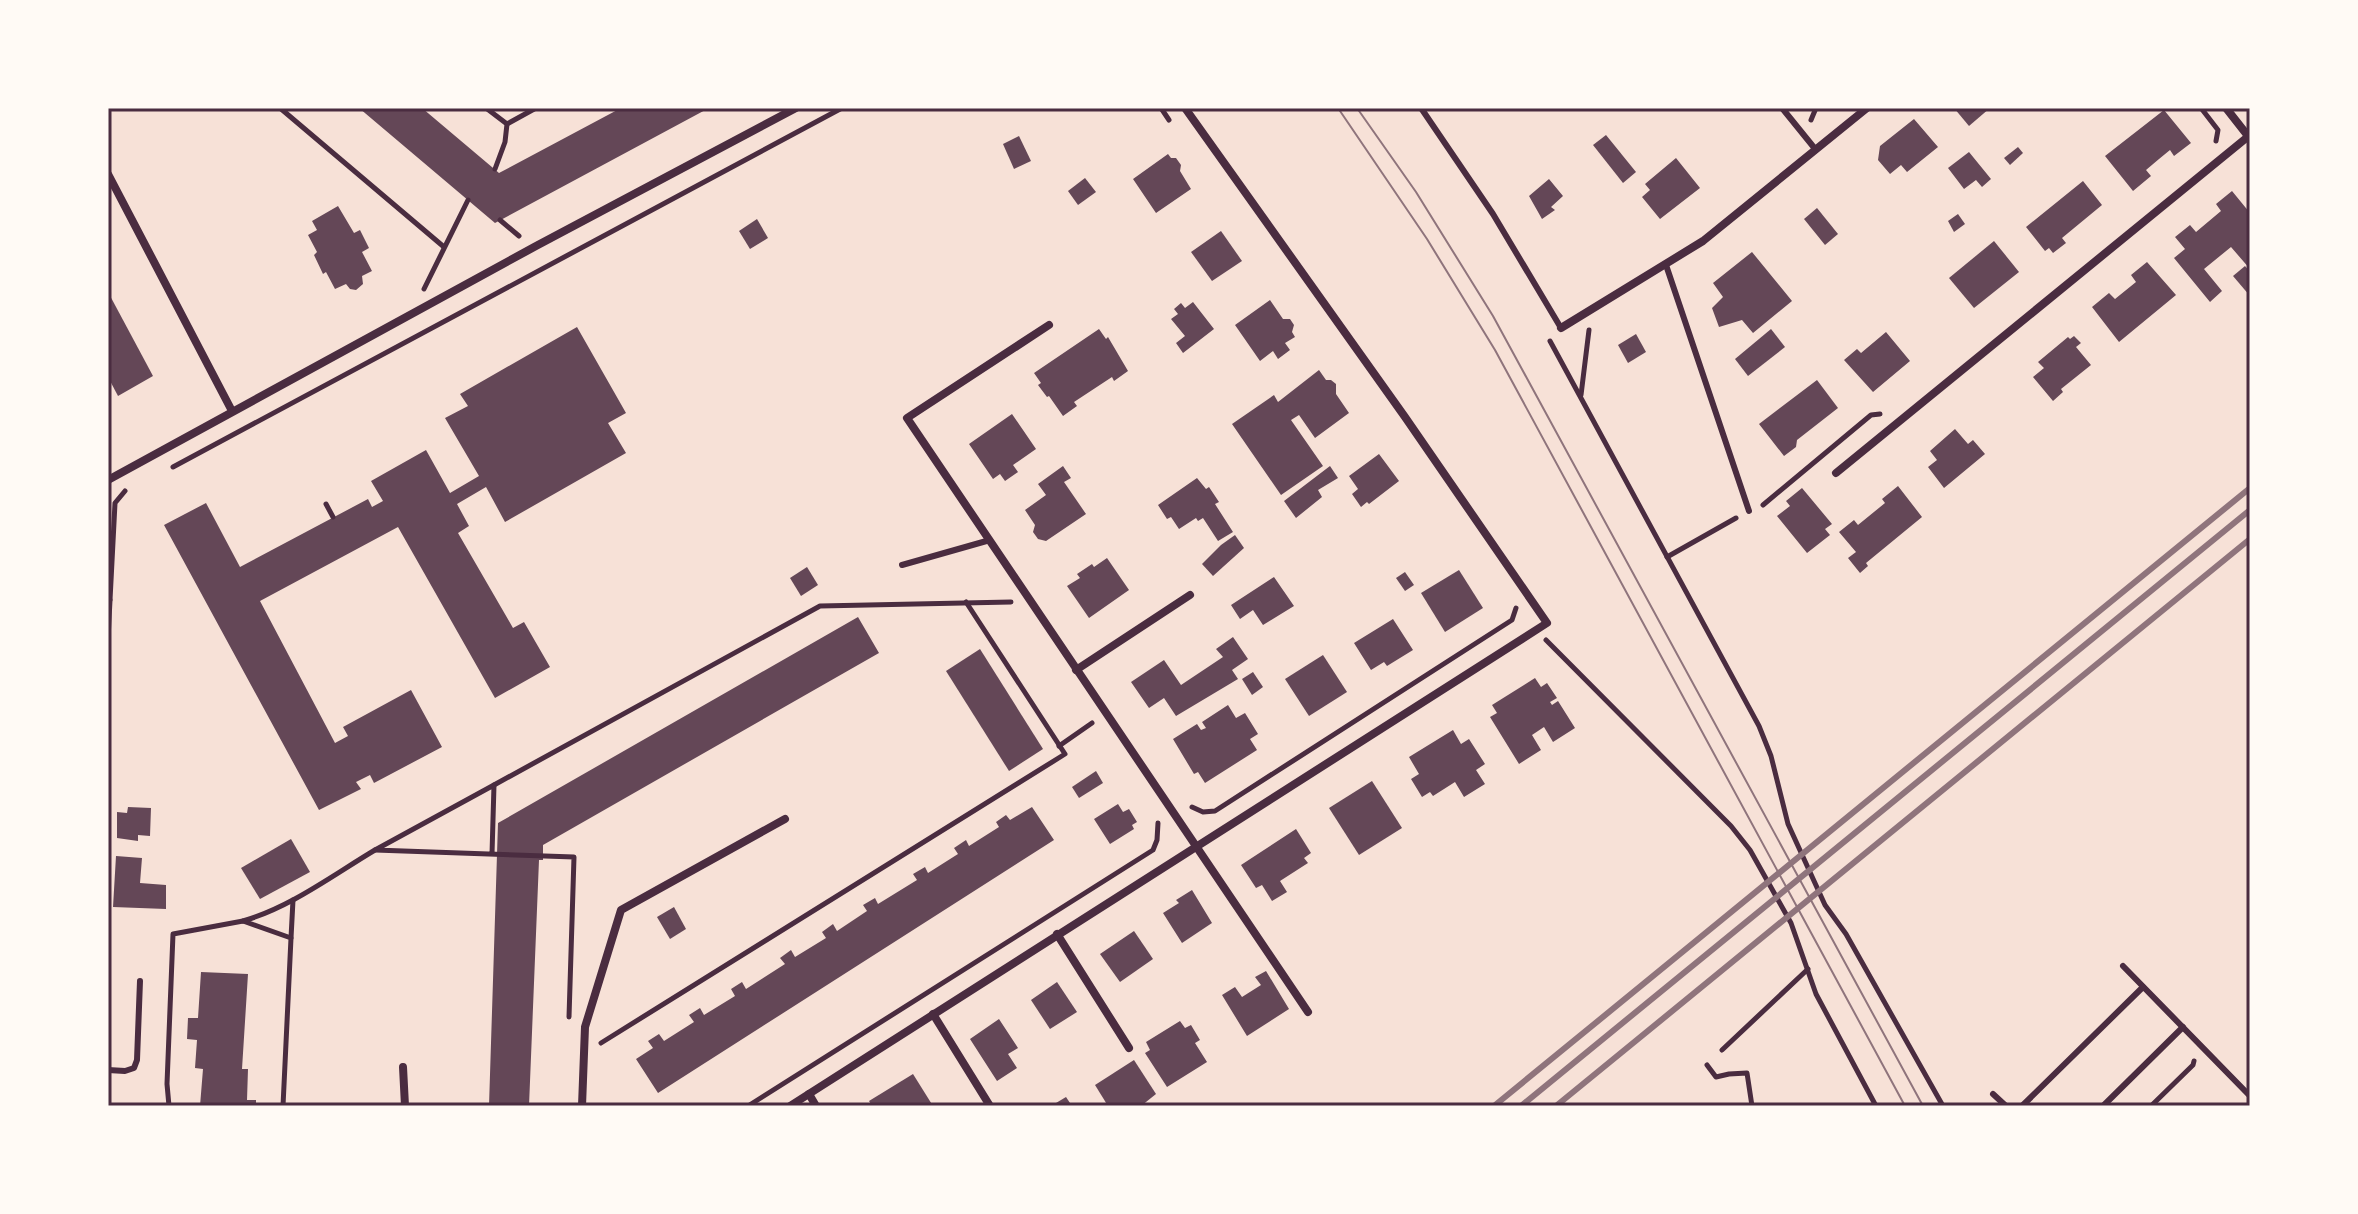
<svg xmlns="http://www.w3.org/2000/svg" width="2358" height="1214" font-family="'Zilla Slab',serif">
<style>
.building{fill:#644757}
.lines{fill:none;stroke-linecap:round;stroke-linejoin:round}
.path{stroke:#4a2c40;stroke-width:5}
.service{stroke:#4a2c40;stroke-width:6}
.minor{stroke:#4a2c40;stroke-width:8}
.tram{stroke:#8f747c;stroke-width:2}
.rail{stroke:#8f747c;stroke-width:6}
.neatline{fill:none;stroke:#4a2c40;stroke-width:3}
</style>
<rect width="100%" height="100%" fill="#f7e1d7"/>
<g class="building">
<polygon points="359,108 422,108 499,173 621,108 709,108 495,223"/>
<polygon points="1954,108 1990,108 1969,126"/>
<polygon points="2164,110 2191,143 2174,156 2170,150 2159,159 2146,170 2151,176 2133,191 2105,156"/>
<polygon points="1914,119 1938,147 1907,172 1901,165 1890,174 1878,160 1880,146"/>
<polygon points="1606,135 1636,172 1623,183 1593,145"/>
<polygon points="1019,136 1031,161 1014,169 1003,144"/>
<polygon points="2018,147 2023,153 2010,165 2004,158"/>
<polygon points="1969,152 1991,179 1982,187 1976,180 1964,189 1948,168"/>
<polygon points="1168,154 1171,158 1176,158 1181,165 1180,171 1191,189 1156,213 1133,179"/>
<polygon points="1676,158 1700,188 1660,219 1642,197 1650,190 1645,184"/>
<polygon points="1085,178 1096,192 1078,205 1068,191"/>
<polygon points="1549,179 1563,196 1551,207 1555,210 1542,219 1529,196"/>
<polygon points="2083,181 2102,205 2062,238 2066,243 2053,253 2049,248 2045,251 2026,227"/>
<polygon points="2232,191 2250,213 2250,269 2231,247 2204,269 2222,291 2210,302 2174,258 2185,249 2175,237 2190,225 2196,232 2221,211 2216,204"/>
<polygon points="338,206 354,233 360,230 369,248 362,252 372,271 362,276 363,284 356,290 350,289 346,284 335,289 326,272 323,274 314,255 317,252 308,235 317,230 312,221"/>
<polygon points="1817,208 1838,234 1825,245 1804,219"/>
<polygon points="1958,214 1965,224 1954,232 1948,221"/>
<polygon points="757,219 768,238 750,249 739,231"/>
<polygon points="1221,231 1242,261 1212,281 1191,252"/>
<polygon points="1994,241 2019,272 1974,308 1949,278"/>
<polygon points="1752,252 1792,301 1753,333 1742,320 1719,327 1712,308 1723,297 1713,283"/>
<polygon points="2147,262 2176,295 2119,342 2092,307 2109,293 2115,299 2136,282 2131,275"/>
<polygon points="2245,266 2250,272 2250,296 2233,276"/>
<polygon points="108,292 153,376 118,396 108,377"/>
<polygon points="1270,300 1283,319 1290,319 1294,325 1292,332 1295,337 1285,343 1290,350 1278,359 1273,351 1260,361 1235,325"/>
<polygon points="1193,302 1214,329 1183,353 1176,343 1185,336 1171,319 1178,314 1174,309 1181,303 1185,308"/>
<polygon points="577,327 626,413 608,423 626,453 505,522 486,487 457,504 469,526 458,533 513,628 524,622 550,667 495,698 398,527 260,601 335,743 348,736 343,727 411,690 442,747 374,783 370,775 356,782 361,789 319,810 164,525 206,503 240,567 368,499 372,507 383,501 371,481 426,450 450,493 479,476 445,418 468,406 460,394"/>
<polygon points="1099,329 1106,339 1108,337 1128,371 1114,381 1112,377 1074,402 1077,406 1063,416 1049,396 1047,397 1038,385 1041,383 1034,373"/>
<polygon points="1771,329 1785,347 1748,376 1735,359"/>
<polygon points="1886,332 1910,361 1873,392 1844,360 1857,349 1861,353"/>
<polygon points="1636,334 1646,352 1628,363 1618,345"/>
<polygon points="2074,336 2081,343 2076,347 2091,365 2061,389 2063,392 2053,401 2033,377 2044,368 2038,362 2068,337 2070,339"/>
<polygon points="1319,370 1326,380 1331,380 1336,384 1336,394 1349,413 1315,438 1299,415 1291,420 1323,466 1281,495 1232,424 1274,395 1278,402"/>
<polygon points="1817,380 1838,408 1797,440 1796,447 1784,456 1759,424"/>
<polygon points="1012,414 1036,449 1013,465 1018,472 1005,481 1000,474 993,479 969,444"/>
<polygon points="1955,429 1968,444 1973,440 1985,454 1944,488 1928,467 1937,460 1930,451"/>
<polygon points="1379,454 1399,481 1369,504 1367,502 1361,507 1352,494 1358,489 1349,476"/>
<polygon points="1063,466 1071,478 1064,482 1086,514 1046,541 1038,539 1033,532 1035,525 1025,510 1046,495 1038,484"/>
<polygon points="1330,466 1338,478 1318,490 1322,497 1296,518 1284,501"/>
<polygon points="1197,478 1206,489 1209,487 1219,502 1215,504 1233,532 1218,541 1203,518 1198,521 1196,518 1179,529 1171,517 1167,519 1158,505"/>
<polygon points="1898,486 1922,517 1866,563 1868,566 1860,573 1848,558 1856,552 1839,532 1854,520 1858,525 1885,503 1882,499"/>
<polygon points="1802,488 1832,524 1825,529 1830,535 1807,553 1777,516 1790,506 1786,501"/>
<polygon points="1235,535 1244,548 1213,576 1202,564 1221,545"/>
<polygon points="1107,558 1129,590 1089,618 1067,586 1080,578 1077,574 1092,564 1094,567"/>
<polygon points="807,567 818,585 801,596 790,578"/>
<polygon points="1459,570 1483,608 1445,632 1421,593"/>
<polygon points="1405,572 1414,585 1405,591 1396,578"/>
<polygon points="1274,577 1294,606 1263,625 1253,610 1240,619 1231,605"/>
<polygon points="858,617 879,653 543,845 543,860 539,860 529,1106 489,1106 498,823"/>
<polygon points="1393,619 1413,650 1387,666 1384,662 1371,670 1354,643"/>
<polygon points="1233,637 1248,659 1232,670 1238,679 1176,716 1164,698 1149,708 1131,682 1164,660 1181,685 1223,657 1216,649"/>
<polygon points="980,649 1043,749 1009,771 946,671"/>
<polygon points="1323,655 1347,692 1309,716 1285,679"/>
<polygon points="1253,672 1263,687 1252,695 1242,679"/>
<polygon points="1535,678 1541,687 1547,683 1557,698 1550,702 1552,705 1558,701 1575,728 1553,742 1544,727 1532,735 1541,750 1519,764 1490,717 1497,713 1492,705"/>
<polygon points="1228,705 1236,718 1245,713 1258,734 1250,739 1257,750 1205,783 1198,772 1194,774 1173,739 1197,724 1201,730 1206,728 1202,722"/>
<polygon points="1453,730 1461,744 1469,739 1485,764 1476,770 1485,784 1464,797 1455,782 1433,796 1430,792 1422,797 1411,779 1419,774 1409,757"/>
<polygon points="1096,771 1103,783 1079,798 1072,787"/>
<polygon points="1372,781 1402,828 1359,855 1329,808"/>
<polygon points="1118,804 1123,812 1129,809 1137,822 1132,825 1134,829 1110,844 1094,819"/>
<polygon points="128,807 151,808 150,836 138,835 138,841 117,838 117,812 127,813"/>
<polygon points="1032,807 1054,840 658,1093 636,1059 653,1048 648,1041 659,1034 664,1041 694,1022 689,1015 700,1008 704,1015 735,996 731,989 742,982 746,989 785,964 780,958 791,950 795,957 826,938 822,932 833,924 837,931 867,911 863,905 875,898 878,904 917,880 913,874 925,867 928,873 958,854 954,848 966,840 969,846 999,827 996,822 1006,815 1010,820"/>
<polygon points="1296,829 1311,853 1304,858 1308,863 1280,881 1287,892 1272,901 1262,885 1256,888 1241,865"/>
<polygon points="291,839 310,872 260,899 241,868"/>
<polygon points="116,856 142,858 140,883 166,885 166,909 113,907"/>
<polygon points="1192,890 1212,923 1182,943 1163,913 1179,903 1176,900"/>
<polygon points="674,907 686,929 670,939 657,917"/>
<polygon points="1134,931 1153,959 1120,982 1100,954"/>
<polygon points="1266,971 1289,1009 1247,1036 1222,995 1235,987 1242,997 1261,985 1255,977"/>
<polygon points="201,972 248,974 242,1069 248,1069 247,1100 256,1100 256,1106 200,1106 203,1069 195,1068 197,1040 187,1039 188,1018 198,1018"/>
<polygon points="1057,982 1077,1012 1050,1029 1031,1000"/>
<polygon points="999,1019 1018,1048 1008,1054 1017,1068 997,1081 970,1039"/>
<polygon points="1180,1021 1185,1028 1191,1025 1200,1040 1195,1043 1207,1062 1167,1087 1145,1053 1150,1050 1146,1042"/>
<polygon points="1134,1060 1156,1094 1141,1106 1108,1106 1095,1085"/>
<polygon points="913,1074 933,1106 872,1106 869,1101"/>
<polygon points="1066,1097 1072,1106 1051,1106"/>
</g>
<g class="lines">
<g class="path">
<polyline points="280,108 444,247"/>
<polyline points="486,108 507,124 505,142 495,169"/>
<polyline points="1161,108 1169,120"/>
<polyline points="2201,108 2218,130 2216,141"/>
<polyline points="1811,120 1816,108"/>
<polyline points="507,124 536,108"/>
<polyline points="500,220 519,236"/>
<polyline points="424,289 468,200"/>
<polyline points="1550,341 1759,726 1771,756 1788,824 1825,905 1846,934 1943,1106"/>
<polyline points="1581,395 1589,330"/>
<polyline points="173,467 842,108"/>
<polyline points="326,504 333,517"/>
<polyline points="1763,505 1871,415 1880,414"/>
<polyline points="1667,557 1736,518"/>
<polyline points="108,600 110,600 115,503 125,491"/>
<polyline points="108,639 110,600"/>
<polyline points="1546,640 1731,826 1750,850 1791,923 1816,994 1876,1106"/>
<polyline points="1059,746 1092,723"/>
<polyline points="494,785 820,606 1011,602"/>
<polyline points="1192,807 1203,812 1215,811 1512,620 1516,608"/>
<polyline points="492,854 494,785 375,850 574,857 569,1017"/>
<path d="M243,921c48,-14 90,-46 132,-71"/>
<polyline points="291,938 293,900"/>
<polyline points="601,1043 1065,754 966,602"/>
<polyline points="1722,1050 1808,969"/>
<polyline points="1707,1065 1716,1077 1729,1074 1747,1073 1752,1106"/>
<polyline points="169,1106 167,1084 173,934 243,921 291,938 283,1106"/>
<polyline points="748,1106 1153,850 1157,840 1158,823"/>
<polyline points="2151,1106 2193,1065 2194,1061"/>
</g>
<g class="service">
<polyline points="1421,108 1493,214 1561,328"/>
<polyline points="1782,108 1816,150"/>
<polyline points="1666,265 1749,511"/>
<polyline points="902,565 990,540"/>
<polyline points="2123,966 2250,1096"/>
<polyline points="108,1070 125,1071 134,1068 137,1060 140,981"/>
<polyline points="1993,1094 2006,1106"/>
<polyline points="2022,1106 2143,987"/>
<polyline points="2103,1106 2183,1027"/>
</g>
<g class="minor">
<polyline points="2226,108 2248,136"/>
<polyline points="108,174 232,411"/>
<polyline points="1049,325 907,418 1308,1012"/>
<polyline points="1561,328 1703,241 1867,108"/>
<polyline points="1836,473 2250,135"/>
<polyline points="108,480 536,246 796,108"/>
<polyline points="1076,670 1190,595"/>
<polyline points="1057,934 1129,1048"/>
<polyline points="933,1014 990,1106"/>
<polyline points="403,1067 405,1106"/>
<polyline points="809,1094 816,1106"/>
<polyline points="582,1106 585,1027 621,910 785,819"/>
<polyline points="790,1106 1547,623 1405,417 1185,108"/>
</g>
<g class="tram">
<polyline points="1338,108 1427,239 1495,350 1905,1106"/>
<polyline points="1357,108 1416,192 1493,316 1923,1106"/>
</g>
<g class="rail">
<polyline points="1494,1106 2250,488"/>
<polyline points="1521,1106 2250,510"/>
<polyline points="1556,1106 2250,539"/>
</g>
</g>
<rect width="2358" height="1214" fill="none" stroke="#fffaf5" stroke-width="220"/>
<rect x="110" y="110" width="2138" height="994" class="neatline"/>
</svg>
